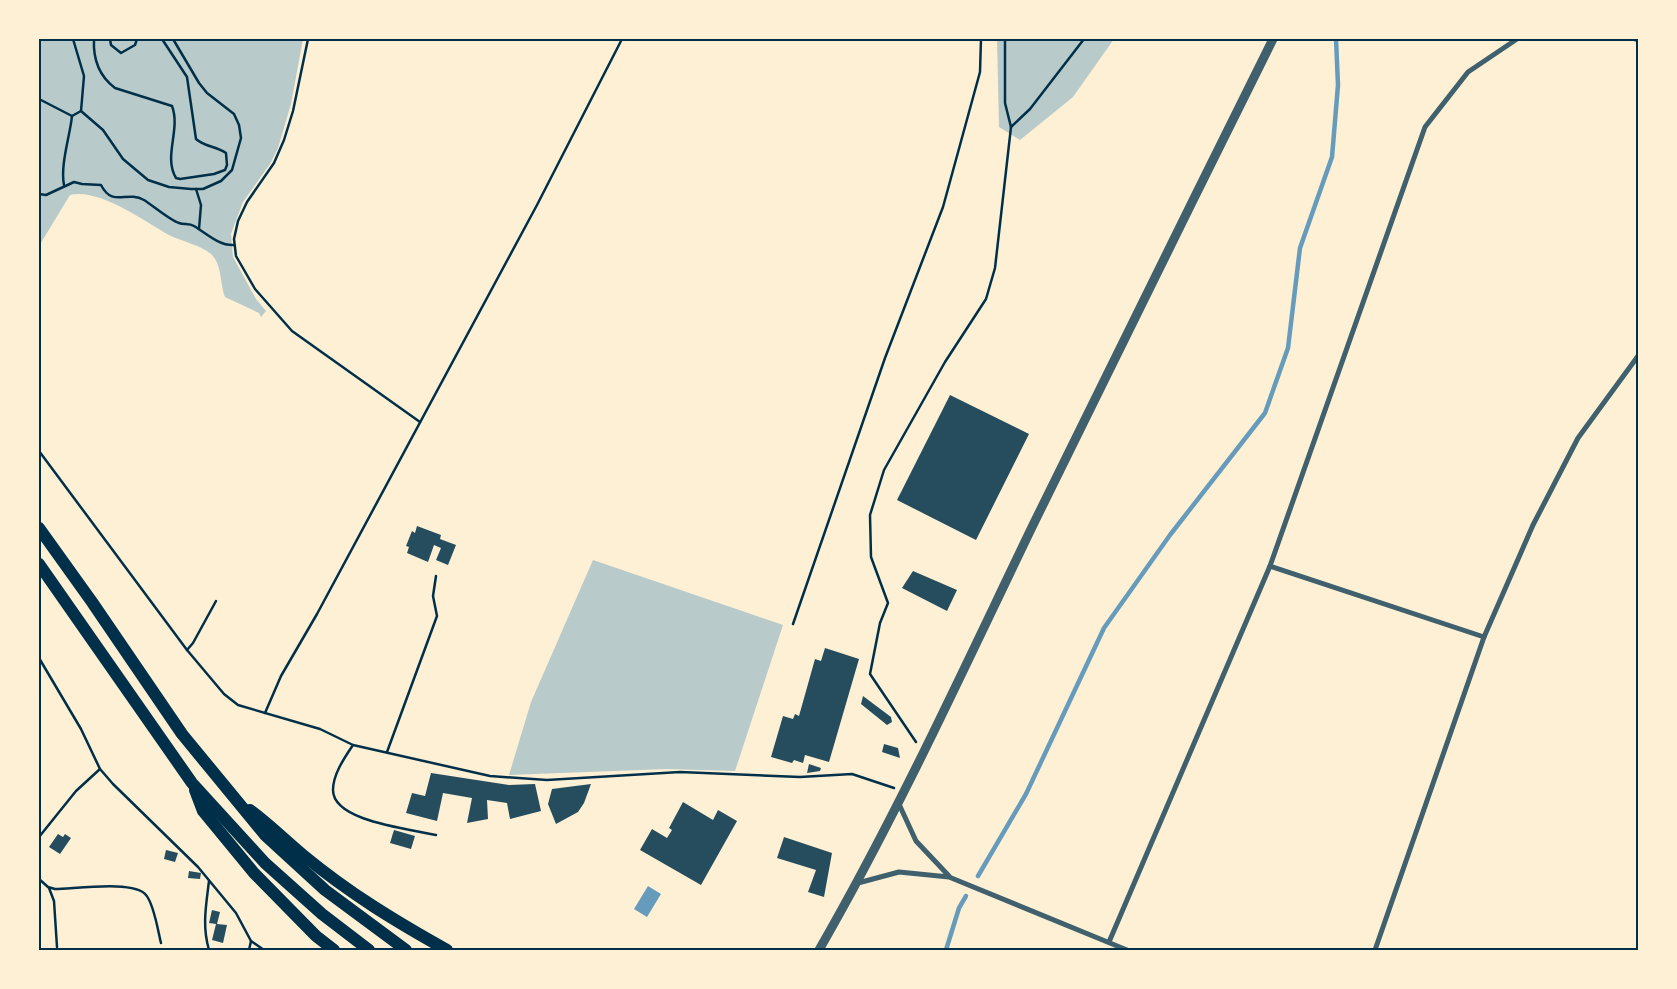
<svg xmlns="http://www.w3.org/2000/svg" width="1677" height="989" font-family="Commissioner,sans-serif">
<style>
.green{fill:#b9caca}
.water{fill:#669bbc}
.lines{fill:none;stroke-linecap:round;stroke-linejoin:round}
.stream{stroke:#669bbc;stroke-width:4.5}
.building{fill:#264d5e}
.path{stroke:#003049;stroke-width:2.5}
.minor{stroke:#3f606c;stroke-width:5}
.tertiary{stroke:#3f606c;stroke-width:9}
.trunk{stroke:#003049;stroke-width:12}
.neatline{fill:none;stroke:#003049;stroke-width:2}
</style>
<rect width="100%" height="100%" fill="#fdf0d5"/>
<g class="green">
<path d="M39,39h264l-12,65 -13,44 -8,16 -27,38 -12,32 2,23 23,42 10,12 -5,6 -2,-4 -34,-16c-5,-13 -3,-33 -14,-43 -11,-9 -30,-13 -42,-19 -25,-14 -70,-47 -99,-40l-31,51z"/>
<polygon points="997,39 1114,39 1073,97 1020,140 999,127"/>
<polygon points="593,560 783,625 735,771 667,769 509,775 531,702"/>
</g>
<polygon class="water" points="648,886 661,894 647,917 634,909"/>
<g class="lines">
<g class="stream">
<polyline points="978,876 1026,794 1104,628 1170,535 1265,413 1288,348 1300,248 1332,157 1338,85 1336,39"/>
<polyline points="946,950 959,908 966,896"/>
</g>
</g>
<g class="building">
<polygon points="950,395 1029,434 976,540 897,500"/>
<polygon points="417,526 441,535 440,539 456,545 448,565 436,560 441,548 434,545 428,562 407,553 409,547 406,546 412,531 415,533"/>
<polygon points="913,571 957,590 947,611 902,588"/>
<polygon points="825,648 859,659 829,762 805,755 803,763 794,760 792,763 771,757 783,716 793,719 795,714 799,716 815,659 821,661"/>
<polygon points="863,696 891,717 892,722 887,725 861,704"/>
<polygon points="884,744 898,748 900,758 882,752"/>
<polygon points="809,764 821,768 820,771 807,773"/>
<polygon points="431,773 509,785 535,784 541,811 510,819 507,803 487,800 488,819 467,823 472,798 443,793 437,821 406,813 412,793 425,796"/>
<polygon points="591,784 584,803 578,812 556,824 548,804 552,789"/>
<polygon points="683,802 713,820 718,810 737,821 701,885 640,850 652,829 667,838 672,830 669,828"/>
<polygon points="394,830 415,836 411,849 390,843"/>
<polygon points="58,834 63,837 65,834 71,838 60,854 49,847"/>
<polygon points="784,837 832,853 824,897 808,892 816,870 777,858"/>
<polygon points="166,850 178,853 175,862 164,859"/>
<polygon points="189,871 201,873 200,879 188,878"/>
<polygon points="212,910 220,912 217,924 227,925 223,943 212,940 216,924 209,923"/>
</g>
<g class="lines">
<g class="path">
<polyline points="73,39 84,76 81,111 103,130 123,159 148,180 169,187 191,189 203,189 221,181 232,170 241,138 239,125 234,114 207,93 199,83 173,39"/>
<path d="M94,39c-1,19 5,37 21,49l57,18c9,24 -9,50 4,72l4,1 34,-5 11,-4 2,-5 -1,-12c-10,-7 -21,-6 -30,-14l-9,-62 -25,-38"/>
<polyline points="110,39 111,45 121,53 135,45 137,39"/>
<polyline points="308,39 293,111 284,140 274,163 247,202 238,221 234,239 236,256 255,289 292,331 420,422"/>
<polyline points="39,99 72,116 81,111"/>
<polyline points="1011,127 1030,109 1084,39"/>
<path d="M64,185c-4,-20 6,-49 8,-69"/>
<polyline points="196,189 201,205 199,229"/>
<path d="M39,194l7,1 28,-13 8,2 19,1c12,23 25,5 43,15 8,5 27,21 35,23 5,2 10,0 15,3 12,7 25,20 40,19"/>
<polyline points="39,451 187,650 224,694 238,705 320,729 353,745 490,776 547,780 680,772 800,777 852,774 894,788"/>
<polyline points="793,624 885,358 943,207 980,72 981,39"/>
<polyline points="187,650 193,643 216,601"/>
<polyline points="39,658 81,729 100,769 113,784 198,867 236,913 251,941 249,950"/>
<polyline points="265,713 281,676 317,614 537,205 622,39"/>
<polyline points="916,742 870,674 880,623 888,603 871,557 870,515 884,470 945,362 986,299 995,268 1011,127 1005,103 1005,39"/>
<path d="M353,745c-8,12 -20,29 -20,45 0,32 79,39 103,45"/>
<polyline points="387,752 437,616 433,596 436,576"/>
<polyline points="39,837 76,791 100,769"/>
<path d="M39,879l9,8 7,2c19,0 80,-9 91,6 8,9 12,36 15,48"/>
<path d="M209,881c-3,25 -7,45 0,69"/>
<polyline points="49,888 54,901 57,947"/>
<polyline points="251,941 264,950"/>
</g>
<g class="minor">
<polyline points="1635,39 1638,40"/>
<polyline points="1270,566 1484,637"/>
<polyline points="898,802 916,841 949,876"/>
<polyline points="858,883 899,872 949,877 1127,950"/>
<polyline points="1109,942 1270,566 1425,127 1468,72 1517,39"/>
<polyline points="1375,950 1484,637 1533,525 1578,438 1638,356"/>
</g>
<path class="tertiary" d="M819,950c79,-137 145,-282 214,-425 79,-163 160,-324 240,-486"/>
<g class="trunk">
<polyline points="39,528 92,602 182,734 265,835 325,890 406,950"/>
<polyline points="39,564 192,783 265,863 322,914 369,950"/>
<polyline points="195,790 203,811 254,873 316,936 334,950"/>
<path d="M250,810c19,14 35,30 53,45 46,38 92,66 144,95"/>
</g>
</g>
<rect width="1677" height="989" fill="none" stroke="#fdf0d5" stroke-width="80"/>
<rect x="40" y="40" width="1597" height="909" class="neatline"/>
</svg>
